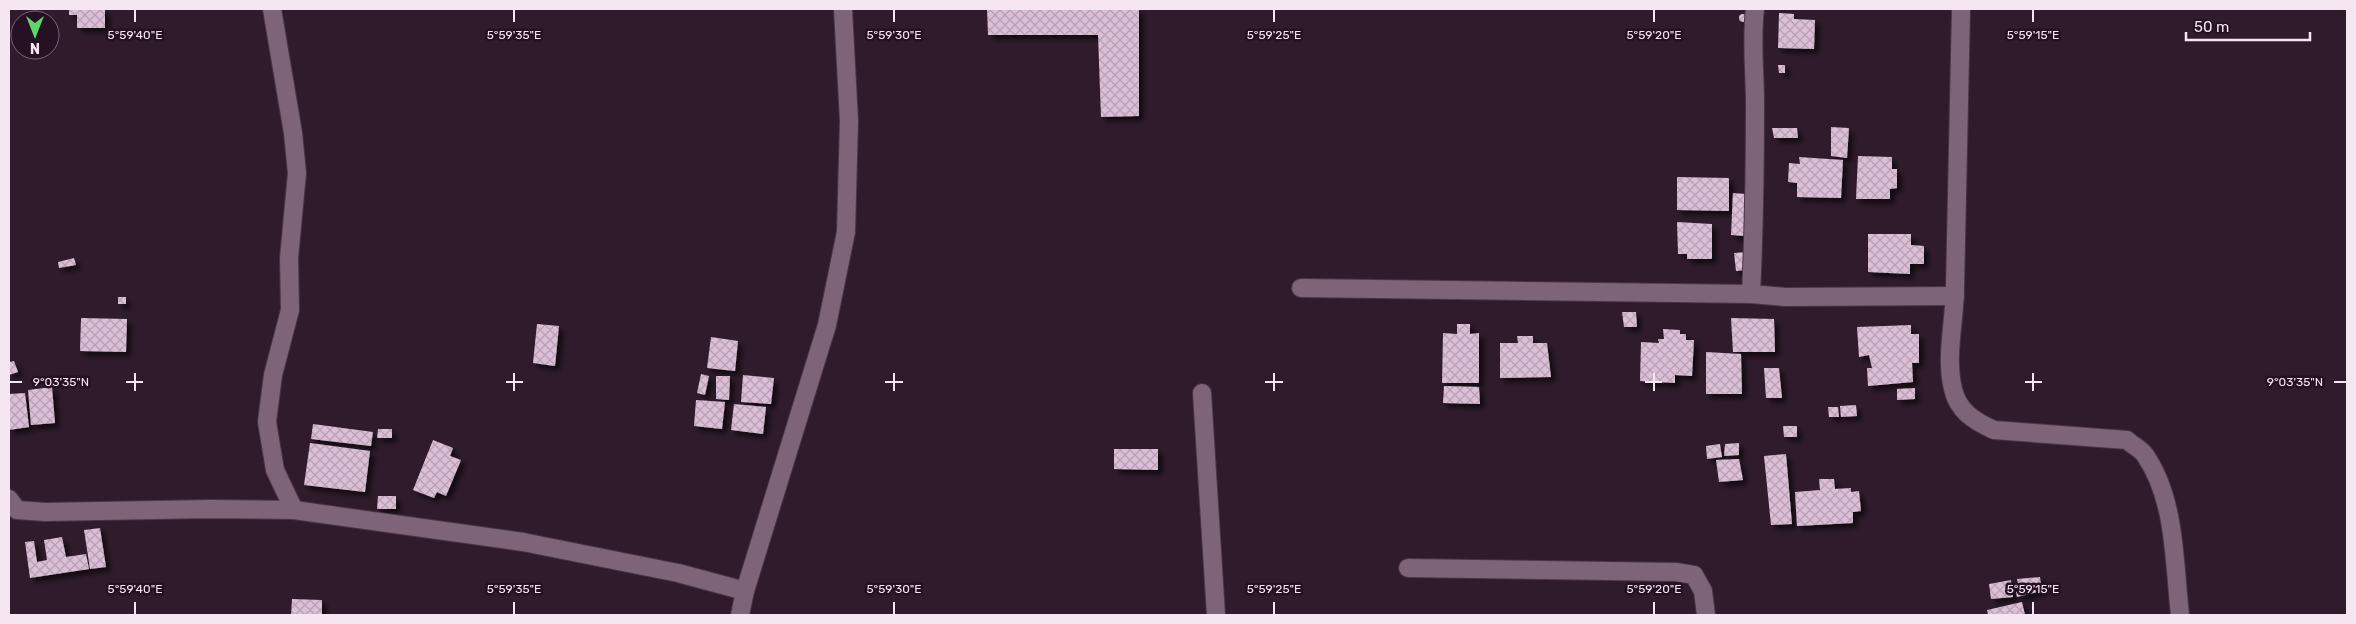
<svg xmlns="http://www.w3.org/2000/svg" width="2356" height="624" font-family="Rubik,sans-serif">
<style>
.building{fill:url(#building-cross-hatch);filter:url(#shadow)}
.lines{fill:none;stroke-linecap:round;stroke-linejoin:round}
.minor-casing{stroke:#483646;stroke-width:20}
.minor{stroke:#7d6479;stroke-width:18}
.ticks{fill:none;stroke:#f5e6f2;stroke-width:2}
.ticks-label{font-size:12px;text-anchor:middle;fill:#f5e6f2;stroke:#251123;stroke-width:5;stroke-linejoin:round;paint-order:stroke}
</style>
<defs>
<pattern id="building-cross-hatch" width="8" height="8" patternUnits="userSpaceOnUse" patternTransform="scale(1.25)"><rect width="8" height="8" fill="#dbbfd6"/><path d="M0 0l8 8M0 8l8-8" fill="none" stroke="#b7a0b3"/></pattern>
<filter id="shadow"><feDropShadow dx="4.5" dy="4.5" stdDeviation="2.5" flood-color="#0009"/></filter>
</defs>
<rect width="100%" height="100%" fill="#2f1b2c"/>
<g class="building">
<polygon points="69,9 105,9 105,28 77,28 77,15 69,15"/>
<polygon points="987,9 1139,9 1139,116 1101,117 1098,35 988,35"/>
<polygon points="1779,13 1794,14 1794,19 1815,20 1814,49 1778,48"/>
<circle cx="1743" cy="18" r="4"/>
<polygon points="1778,65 1785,65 1785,73 1779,73"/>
<polygon points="1831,127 1849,128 1847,158 1831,156"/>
<polygon points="1772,128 1797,128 1798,138 1774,138"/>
<polygon points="1858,156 1892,157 1892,169 1897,169 1897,188 1890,189 1890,199 1856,199"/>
<polygon points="1799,157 1843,160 1841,198 1797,197 1797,183 1788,182 1789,163 1800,164"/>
<polygon points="1677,177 1729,178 1729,211 1677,210"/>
<polygon points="1733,193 1746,194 1745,236 1731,235"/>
<polygon points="1677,222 1712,224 1712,259 1687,259 1687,254 1678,254"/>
<polygon points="1868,234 1911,234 1911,245 1924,246 1924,264 1910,264 1910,274 1868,272"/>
<polygon points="1746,252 1747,270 1736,271 1734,253"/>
<polygon points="74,258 76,265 59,268 58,262"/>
<rect x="118" y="297" width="8" height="7"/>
<polygon points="1622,312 1636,312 1637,327 1624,327"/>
<polygon points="81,318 127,319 126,352 80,351"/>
<polygon points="1731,318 1774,319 1775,352 1733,352"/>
<polygon points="537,324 559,326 555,366 533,363"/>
<polygon points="1457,324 1470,324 1470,334 1479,333 1479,383 1442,383 1443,333 1457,334"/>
<polygon points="1911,325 1911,334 1919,334 1919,363 1912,363 1913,382 1868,386 1867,368 1872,368 1869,355 1859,357 1857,327"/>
<polygon points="1663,329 1680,330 1680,334 1686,334 1686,340 1694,340 1692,376 1675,375 1675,383 1640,381 1641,342 1659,343 1658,339 1664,339"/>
<polygon points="1517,336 1533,336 1533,343 1547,343 1551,377 1500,378 1500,343 1518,343"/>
<polygon points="711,337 738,341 735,371 707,368"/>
<polygon points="1706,352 1741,354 1742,394 1706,394"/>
<polygon points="14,361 18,372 9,375 9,362"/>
<polygon points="1764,368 1779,368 1782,398 1766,398"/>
<polygon points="701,374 709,376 705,395 697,393"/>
<polygon points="743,375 774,378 771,404 741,402"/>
<polygon points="716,376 730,376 729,400 716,399"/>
<polygon points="1444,386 1479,387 1480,404 1443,403"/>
<polygon points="52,387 55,423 31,425 28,390"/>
<polygon points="1915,388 1915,399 1897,400 1897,389"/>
<polygon points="25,393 29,427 9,430 9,394"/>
<polygon points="696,400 725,402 722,429 694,426"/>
<polygon points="734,404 766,407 763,434 731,430"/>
<polygon points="1856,405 1857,416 1841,417 1840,406"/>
<polygon points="1828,407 1838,407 1839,417 1829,417"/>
<polygon points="313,424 373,432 371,446 311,439"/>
<polygon points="1783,426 1797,426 1797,437 1784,437"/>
<polygon points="378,429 392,429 392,438 377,438"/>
<polygon points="433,440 453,448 450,456 461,460 446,496 437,492 434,498 413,490"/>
<polygon points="310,443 370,451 365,492 304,485"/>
<polygon points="1739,443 1739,455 1724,456 1725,444"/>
<polygon points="1720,444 1722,457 1707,459 1706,446"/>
<polygon points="1114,449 1158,449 1158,470 1114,469"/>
<polygon points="1786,454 1792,524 1771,525 1764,456"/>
<polygon points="1739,459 1743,480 1719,482 1716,460"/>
<polygon points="1819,479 1834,479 1835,489 1851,488 1851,492 1859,491 1861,511 1853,512 1853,523 1797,526 1795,492 1820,490"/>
<polygon points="378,496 396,496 396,509 377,509"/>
<polygon points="100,528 106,567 90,569 84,530"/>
<polygon points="62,537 66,557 86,554 89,569 30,578 25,542 34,541 37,562 47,560 44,540"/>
<polygon points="2040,577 2042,591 2017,597 2016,592 2020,591 2017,579"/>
<polygon points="2011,580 2013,597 1991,599 1989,584"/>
<polygon points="292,599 322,600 322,615 291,615"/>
<polygon points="2022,602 2025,615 1988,615 1987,610"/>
</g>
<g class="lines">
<g class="minor-casing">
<g id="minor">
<polyline points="272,9 293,133 297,173 289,258 290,310 273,375 267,422 275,470 294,510"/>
<path d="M1755,9c-4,31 0,63 0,95 0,64 -1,127 -4,190l34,3 170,-1"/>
<path d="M1961,9c-2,92 -4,185 -6,278 0,33 -10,69 -2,102 5,22 21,32 41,41l133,10c5,5 14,9 18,15 31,45 29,108 35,160"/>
<polyline points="1301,288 1751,294"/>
<polyline points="1202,393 1216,615"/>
<polyline points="9,499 17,510 45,512 210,509 294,510 523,542 678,573 745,591"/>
<polyline points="1408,568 1676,572 1694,575 1703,591 1706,615"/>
<polyline points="740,615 745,591 827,325 846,232 849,121 843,9"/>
</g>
</g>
<use href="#minor" class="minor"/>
</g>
<path class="ticks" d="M135,10v12M514,10v12M894,10v12M1274,10v12M1654,10v12M2033,10v12M135,373v18M514,373v18M894,373v18M1274,373v18M1654,373v18M2033,373v18M10,382h12M126,382h17M506,382h17M885,382h18M1265,382h18M1645,382h17M2025,382h17M2334,382h12M135,602v12M514,602v12M894,602v12M1274,602v12M1654,602v12M2033,602v12"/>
<g class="ticks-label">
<text x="135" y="39">5°59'40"E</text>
<text x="514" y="39">5°59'35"E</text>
<text x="894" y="39">5°59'30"E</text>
<text x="1274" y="39">5°59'25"E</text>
<text x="1654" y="39">5°59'20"E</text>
<text x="2033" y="39">5°59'15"E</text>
<text x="2295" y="386">9°03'35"N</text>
<text x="61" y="386">9°03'35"N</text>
<text x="135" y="593">5°59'40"E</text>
<text x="514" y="593">5°59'35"E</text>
<text x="894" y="593">5°59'30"E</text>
<text x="1274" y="593">5°59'25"E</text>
<text x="1654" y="593">5°59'20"E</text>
<text x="2033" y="593">5°59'15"E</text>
</g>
<rect width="2356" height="624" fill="none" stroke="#f5e6f2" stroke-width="20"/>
<g transform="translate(35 35) rotate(180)"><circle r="24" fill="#251123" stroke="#786676"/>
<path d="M0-4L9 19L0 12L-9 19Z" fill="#60d56a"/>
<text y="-8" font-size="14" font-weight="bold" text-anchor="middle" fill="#f5e6f2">N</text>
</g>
<path d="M2186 32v8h124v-8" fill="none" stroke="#f5e6f2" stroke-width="2.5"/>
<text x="2194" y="32" font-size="15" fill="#f5e6f2" stroke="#251123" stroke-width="4" paint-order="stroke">50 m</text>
</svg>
